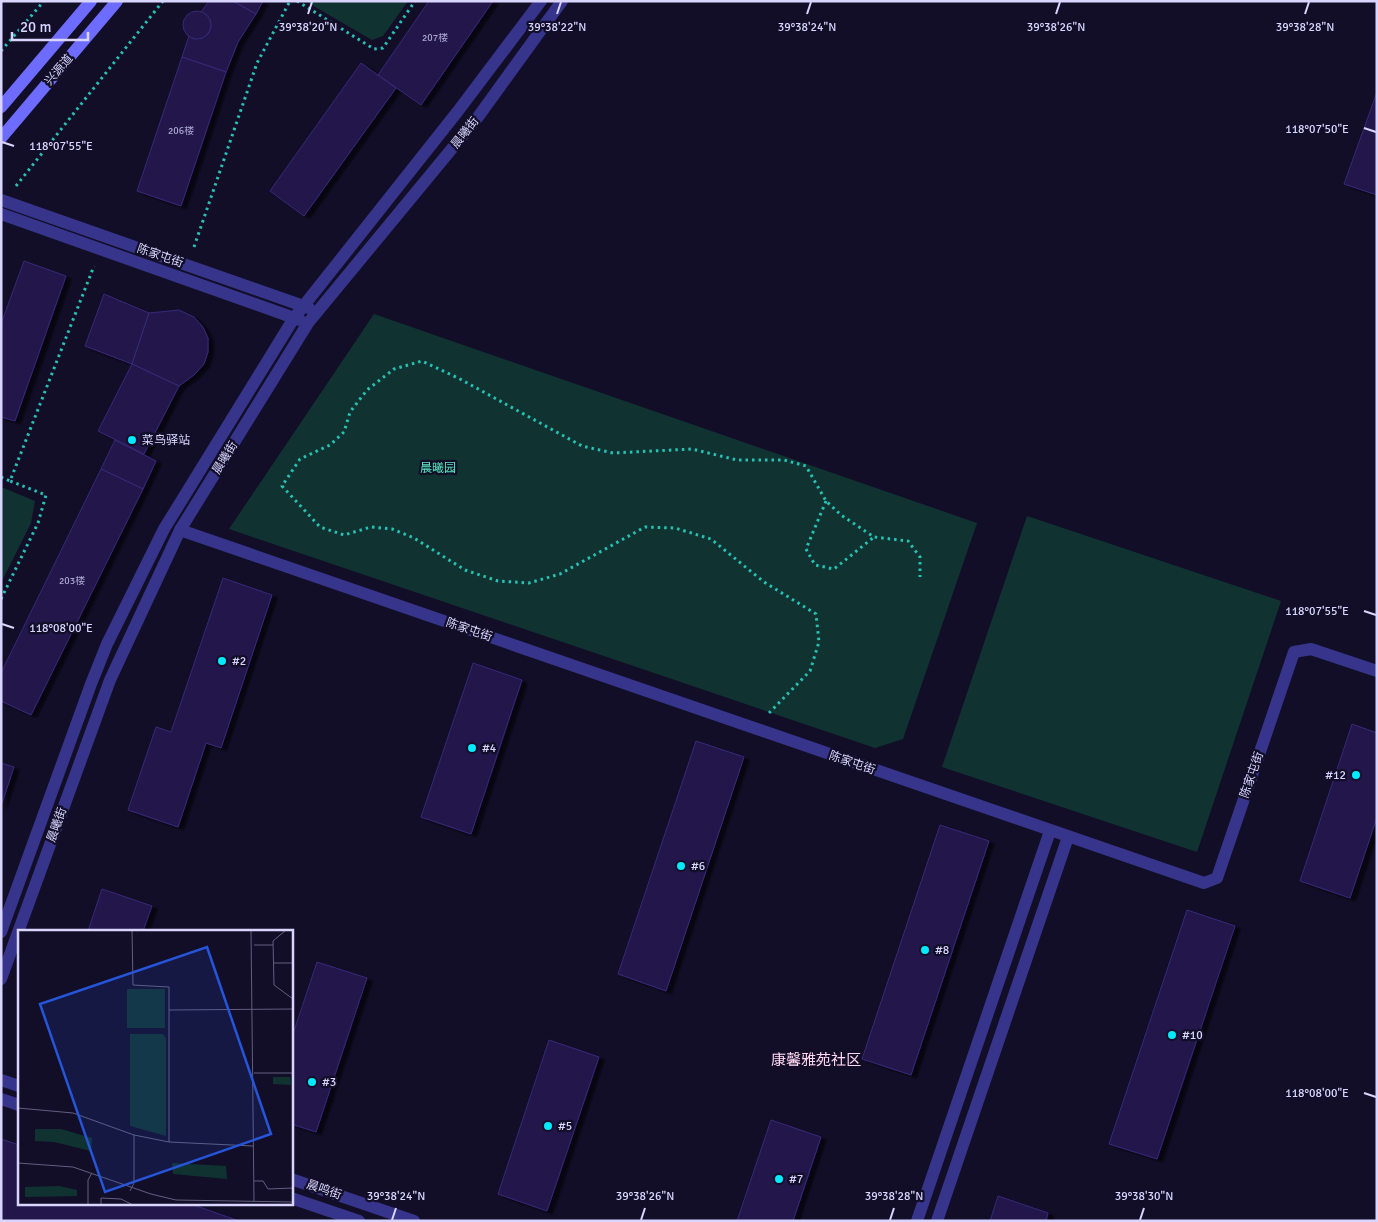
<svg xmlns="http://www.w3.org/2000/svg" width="1378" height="1222" font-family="Signika,'Noto Sans SC',sans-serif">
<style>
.green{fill:#103331}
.building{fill:#22184b;stroke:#372979;filter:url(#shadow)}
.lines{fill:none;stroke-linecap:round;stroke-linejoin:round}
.path{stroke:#26c2b6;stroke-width:3;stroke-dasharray:2.5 4;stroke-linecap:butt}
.street{stroke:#37358b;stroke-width:12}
.secondary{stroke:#6d6cff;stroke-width:12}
.ticks{fill:none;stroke:#d9d5ff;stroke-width:2}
.poi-dot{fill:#01eaff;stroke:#120e28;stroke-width:2}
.labels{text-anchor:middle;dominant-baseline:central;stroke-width:4.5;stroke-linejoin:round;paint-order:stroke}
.number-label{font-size:10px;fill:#aba6d2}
.street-label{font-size:12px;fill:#d9d5ff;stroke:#120e28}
.poi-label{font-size:12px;fill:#d9d5ff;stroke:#120e28;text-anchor:start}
.park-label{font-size:12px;fill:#58e9c2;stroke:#120e28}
.quarter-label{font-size:15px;fill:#ffd7f1;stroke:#120e28}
.inset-road{fill:none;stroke:#625e7e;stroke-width:1}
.view{fill:#2655da;fill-opacity:0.15;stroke:#2655da;stroke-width:2.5}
.inset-edge{fill:none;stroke:#d9d5ff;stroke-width:2.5}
.ticks-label{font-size:12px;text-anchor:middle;fill:#d9d5ff;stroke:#120e28;stroke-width:4.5;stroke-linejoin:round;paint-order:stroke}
</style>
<defs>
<filter id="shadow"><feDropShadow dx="5.5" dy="3" stdDeviation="1" flood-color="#0009"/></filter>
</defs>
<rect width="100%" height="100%" fill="#120e28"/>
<g class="green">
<polygon points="305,1 408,1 383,36 372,40"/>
<polygon points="374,314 977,523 903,739 875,748 229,529"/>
<polygon points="1,487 35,501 31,523 1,583"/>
<polygon points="1027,516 1281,601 1197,852 942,767"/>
</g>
<g class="building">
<polygon points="209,1 233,1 256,14 238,42 226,72 182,57 189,36 194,39 202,38 208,34 211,27 210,20 206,14 201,12"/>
<polygon points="233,1 263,1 256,14"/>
<polygon points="429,1 493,1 421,105 378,75"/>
<circle cx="197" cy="25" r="14"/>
<polygon points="182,57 226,72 181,206 137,191"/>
<polygon points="361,63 396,88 304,216 270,191"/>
<polygon points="1377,92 1377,195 1344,184"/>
<polygon points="24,261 66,276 15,421 1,417 1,324"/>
<polygon points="104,294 149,313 132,364 85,346"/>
<polygon points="179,310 194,317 203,327 208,338 208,352 204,364 194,375 179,386 132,364 149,313"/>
<polygon points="132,364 179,386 144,454 98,431"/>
<polygon points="115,440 156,461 143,489 101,469"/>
<polygon points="101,469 143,489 31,715 1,701 1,673"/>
<polygon points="223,578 272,595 221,748 206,743 178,827 128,810 156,727 171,732"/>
<polygon points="473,663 522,680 471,834 421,817"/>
<polygon points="1352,724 1377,733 1377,817 1350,898 1300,881"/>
<polygon points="696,741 744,757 666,991 618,974"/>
<polygon points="1,763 14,767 1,806"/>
<polygon points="940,825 989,841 911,1075 862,1059"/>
<polygon points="102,889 152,906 143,931 88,931"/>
<polygon points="1187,910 1235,926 1157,1159 1109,1144"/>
<polygon points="317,962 367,978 316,1132 291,1124 291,1040"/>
<polygon points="549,1040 599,1057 547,1211 498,1194"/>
<polygon points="771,1120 821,1137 793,1221 737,1221"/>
<polygon points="1,1139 19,1145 19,1203 188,1203 239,1221 1,1221"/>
<polygon points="998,1196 1048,1213 1046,1221 990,1221"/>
</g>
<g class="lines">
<g class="path">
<polyline points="297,1 374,49 383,48 415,1"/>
<polyline points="1,51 44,1"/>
<polyline points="16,186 163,1"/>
<polyline points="194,247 257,63 290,1"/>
<polyline points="1,477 10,481 94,266"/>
<polyline points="826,501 806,549 815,565 834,569 874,537"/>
<polyline points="1,599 38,523 46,495 10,481"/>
<polyline points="769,713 810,671 819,642 816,614 764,582 711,539 675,528 645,527 560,574 529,583 498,581 465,570 414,538 392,529 371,527 344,535 320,527 282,486 300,459 330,445 344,432 350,412 367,390 394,369 422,361 460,379 582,446 613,453 692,449 737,460 784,460 806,466 826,501 841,515 874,537 908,541 920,557 920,577"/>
</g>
<g class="street">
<polyline points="1,200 309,308"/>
<polyline points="1,214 300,320"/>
<polyline points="180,530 1204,883 1217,878 1294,652 1311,649 1377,671"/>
<polyline points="1,932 91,684 107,644 164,529 294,318 458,111 541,1"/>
<polyline points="1,979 110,680 180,530 308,323 478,117 562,1"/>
<polyline points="1,1080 19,1086"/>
<polyline points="1,1099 19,1105"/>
<polyline points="291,1179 414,1221"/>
<polyline points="291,1198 359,1221"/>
<polyline points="917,1221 1050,831"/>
<polyline points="937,1221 1068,837"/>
</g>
<g class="secondary">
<polyline points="1,107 91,1"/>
<polyline points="1,138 117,1"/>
</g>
</g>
<path class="ticks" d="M308,14l4,-12M557,14l4,-12M807,14l4,-12M1056,14l4,-12M1305,14l4,-12M1364,128l12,4M2,142l12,4M1364,611l12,4M2,624l12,4M1364,1093l12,4M392,1220l4,-12M641,1220l4,-12M890,1220l4,-12M1140,1220l4,-12"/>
<g class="poi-dot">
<circle cx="132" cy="440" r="5"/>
<circle cx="222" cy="661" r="5"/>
<circle cx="472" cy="748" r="5"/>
<circle cx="1356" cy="775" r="5"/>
<circle cx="681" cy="866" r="5"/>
<circle cx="925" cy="950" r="5"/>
<circle cx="1172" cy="1035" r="5"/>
<circle cx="312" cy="1082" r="5"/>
<circle cx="548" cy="1126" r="5"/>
<circle cx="779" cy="1179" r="5"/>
</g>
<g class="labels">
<g class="number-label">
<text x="435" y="38">207楼</text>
<text x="181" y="131">206楼</text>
<text x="72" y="581">203楼</text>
</g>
<g class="street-label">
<text transform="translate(59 70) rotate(-50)">兴源道</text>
<text transform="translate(465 133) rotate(-51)">晨曦街</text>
<text transform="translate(160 256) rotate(19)">陈家屯街</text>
<text transform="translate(225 458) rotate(-58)">晨曦街</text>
<text transform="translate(469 630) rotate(19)">陈家屯街</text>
<text transform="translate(852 763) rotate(19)">陈家屯街</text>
<text transform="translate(1252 775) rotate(-71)">陈家屯街</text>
<text transform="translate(57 825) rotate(-70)">晨曦街</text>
<text transform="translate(324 1190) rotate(19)">晨鸣街</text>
</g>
<g class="poi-label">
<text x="142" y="440">菜鸟驿站</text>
<text x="232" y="661">#2</text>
<text x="482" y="748">#4</text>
<text x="1346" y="775" text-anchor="end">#12</text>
<text x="691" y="866">#6</text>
<text x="935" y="950">#8</text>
<text x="1182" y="1035">#10</text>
<text x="322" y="1082">#3</text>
<text x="558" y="1126">#5</text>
<text x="789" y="1179">#7</text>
</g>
<g class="park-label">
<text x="438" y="468">晨曦园</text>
</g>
<g class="quarter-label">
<text x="816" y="1060">康馨雅苑社区</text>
</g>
</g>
<g transform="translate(18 930)">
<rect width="275" height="275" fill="#120e28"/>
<path d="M109,59h38v39h-38zM112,104h33l3,4v98l-36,-10zM255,147h17l1,8 -18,-1zM17,199h26l31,9 -1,13 -37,-9 -19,-1zM154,233l54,3 1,13 -54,-5zM41,256l18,4v6l-52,1v-10z" fill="#103331"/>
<path class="inset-road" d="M114,0l1,55 36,2v155M233,0l3,272M268,0l-13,11 1,44 19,14M236,15h19M256,33h19M151,80l124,-1M236,143h39M0,178l55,5 61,22 35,7 84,4M0,233l55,4 78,27 25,6 117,2M236,251h9l5,8 25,-1M112,261l4,-8v-48M70,275v-25l4,-7M83,275v-7l20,1 12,6"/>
<path class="view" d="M189,17l64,187 -166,58 -65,-188z"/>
<rect width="275" height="275" class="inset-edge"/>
</g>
<g class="ticks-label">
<text x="557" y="31">39°38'22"N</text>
<text x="807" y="31">39°38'24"N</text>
<text x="1056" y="31">39°38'26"N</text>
<text x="1305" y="31">39°38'28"N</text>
<text x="308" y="31">39°38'20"N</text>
<text x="1317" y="133">118°07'50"E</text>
<text x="61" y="150">118°07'55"E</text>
<text x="1317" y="615">118°07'55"E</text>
<text x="61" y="632">118°08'00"E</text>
<text x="1317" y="1097">118°08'00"E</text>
<text x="396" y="1200">39°38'24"N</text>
<text x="645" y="1200">39°38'26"N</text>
<text x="894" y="1200">39°38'28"N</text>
<text x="1144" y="1200">39°38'30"N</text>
</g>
<rect width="1378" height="1222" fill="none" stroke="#d9d5ff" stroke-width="5"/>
<path d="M12 32v8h76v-8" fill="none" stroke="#d9d5ff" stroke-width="2.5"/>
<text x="20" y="32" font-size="15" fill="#d9d5ff" stroke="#120e28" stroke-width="4" paint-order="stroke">20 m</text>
</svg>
